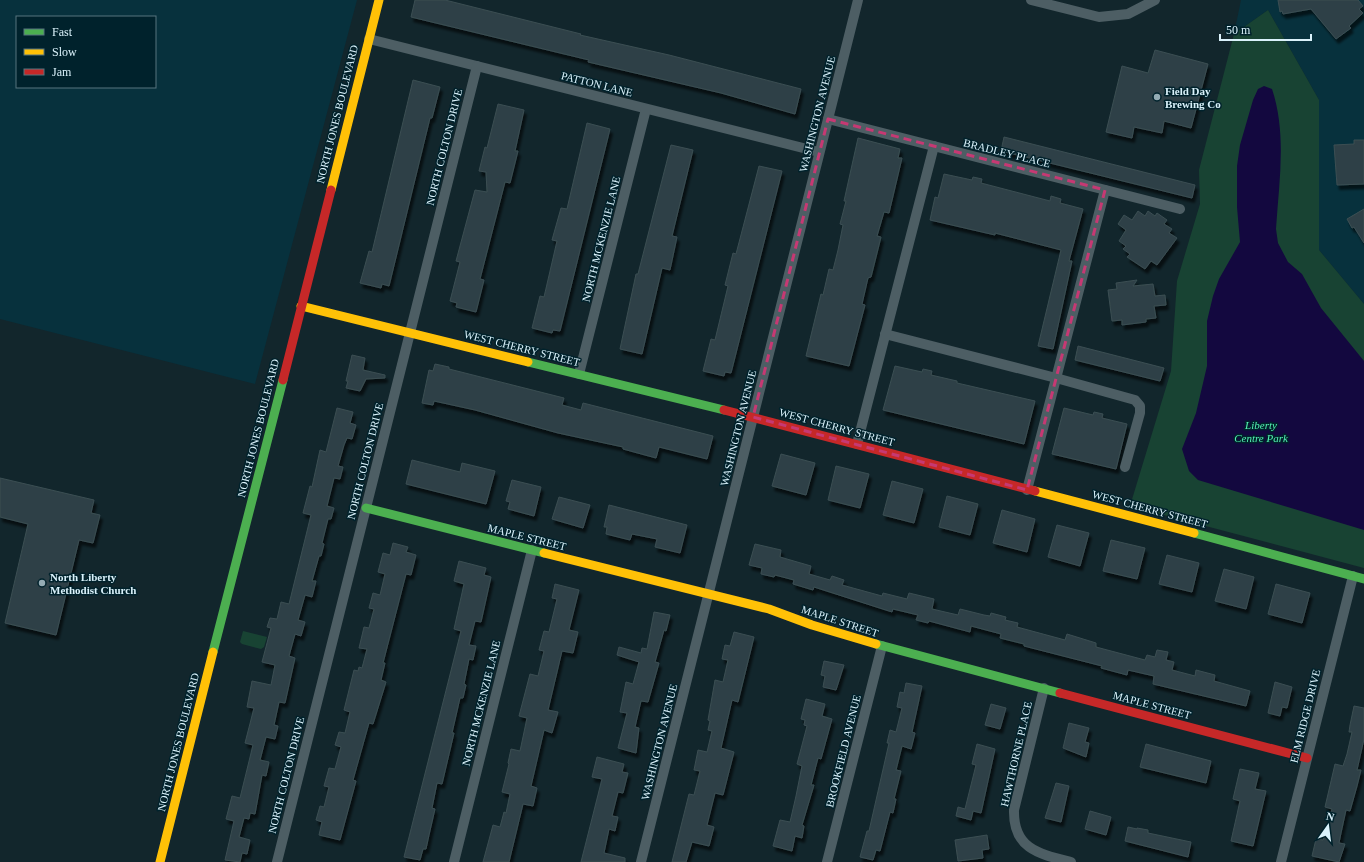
<svg xmlns="http://www.w3.org/2000/svg" width="1364" height="862" font-family="Georgia,serif">
<style>
.built{fill:#07313d;fill-rule:evenodd}
.green{fill:#184333}
.water{fill:#13083f}
.building{fill:#2f4146;stroke:#3b4e53;filter:url(#shadow)}
.lines{fill:none;stroke-linecap:round;stroke-linejoin:round}
.street{stroke:#4d5e64;stroke-width:10}
.fast{stroke:#4caf50;stroke-width:9}
.slow{stroke:#ffc107;stroke-width:9}
.jam{stroke:#c62828;stroke-width:9}
.marked{fill:none;stroke:#c63973;stroke-width:3;stroke-dasharray:8 5;stroke-linejoin:round}
.poi-dot{fill:#94abb3;stroke:#00222c;stroke-width:1.5}
.labels{text-anchor:middle;dominant-baseline:central;stroke-width:3;stroke-linejoin:round;paint-order:stroke}
.street-label{font-size:11px;fill:#daf2fb;stroke:#00222c}
.poi-label{font-size:11px;font-weight:bold;fill:#daf2fb;stroke:#00222c;text-anchor:start}
.park-label{font-size:11px;font-style:italic;fill:#54f3b3;stroke:#00222c}
</style>
<defs>
<filter id="shadow"><feDropShadow dx="2.5" dy="4.5" stdDeviation="1" flood-color="#0009"/></filter>
</defs>
<rect width="100%" height="100%" fill="#12262c"/>
<g class="built">
<path d="M0,0h357l-102,384 -255,-65zM17,17h138v70h-138z"/>
<polygon points="1241,0 1364,0 1364,304 1319,250 1319,100 1268,10 1234,34"/>
</g>
<g class="green">
<polygon points="1268,10 1319,100 1319,250 1364,304 1364,568 1130,506 1171,371 1177,281 1200,204 1199,170 1234,34"/>
<polygon points="243,631 267,637 264,647 261,649 242,644 240,642"/>
</g>
<path class="water" d="M1264,86l8,3c15,45 7,93 4,140l2,14 10,19 14,12 19,34 43,53v169l-166,-50 -9,-9 -7,-22 14,-36 11,-47v-45l6,-25 6,-17 21,-37 -3,-35v-41l3,-21 13,-45 5,-11z"/>
<g class="building">
<polygon points="415,0 445,0 581,34 580,35 669,55 801,89 795,114 721,93 588,62 589,60 411,17"/>
<polygon points="1278,0 1358,0 1363,6 1359,9 1363,13 1349,26 1351,28 1336,39 1311,9 1283,14 1282,11 1280,12"/>
<polygon points="1155,50 1208,64 1191,128 1164,121 1162,133 1134,127 1132,138 1106,132 1122,66 1148,73"/>
<polygon points="413,80 440,87 432,118 430,118 389,286 382,284 381,288 360,283 369,251 372,252"/>
<polygon points="498,104 524,110 515,151 518,151 510,183 505,182 480,279 484,280 476,312 456,307 457,303 450,301 460,262 456,261 475,190 487,192 486,172 479,171 485,147 487,148"/>
<polygon points="587,123 610,129 560,331 553,330 552,333 532,328 540,296 544,297 557,241 552,240 561,208 567,209"/>
<polygon points="1004,137 1195,185 1192,198 1001,151"/>
<polygon points="858,138 900,149 898,158 902,158 889,213 884,212 877,236 881,237 871,277 868,278 862,304 865,305 849,366 806,356 821,294 823,295 829,269 833,270 838,250 843,225 840,224 846,201 844,201"/>
<polygon points="1354,140 1364,140 1364,184 1337,185 1334,145 1354,144"/>
<polygon points="671,145 693,150 672,236 677,237 670,270 662,268 642,354 620,349 636,274 638,274"/>
<polygon points="759,166 782,171 731,373 725,372 724,376 703,371 711,339 715,340 728,286 725,285 733,253 736,254"/>
<polygon points="944,174 972,180 973,177 982,179 981,183 1050,201 1051,196 1061,199 1060,203 1083,209 1069,261 1072,261 1053,349 1038,346 1061,250 995,233 995,235 930,220 935,197 938,198"/>
<polygon points="1364,209 1364,243 1354,227 1352,228 1347,219"/>
<polygon points="1138,211 1145,216 1148,211 1155,216 1157,213 1167,220 1164,224 1172,229 1169,233 1177,238 1157,265 1151,261 1145,269 1127,257 1130,254 1123,249 1126,246 1119,241 1126,230 1118,224 1124,215 1132,220"/>
<polygon points="1137,280 1133,286 1153,284 1155,296 1165,295 1166,305 1154,306 1156,318 1146,319 1146,322 1122,325 1122,320 1112,321 1108,290 1117,289 1116,283"/>
<polygon points="1078,346 1164,368 1160,381 1075,360"/>
<polygon points="352,355 365,358 363,370 385,375 385,378 366,379 360,391 346,388 348,381 346,381"/>
<polygon points="435,364 449,367 449,369 564,398 562,405 581,410 583,403 713,436 707,459 659,447 656,458 623,449 623,447 558,433 475,410 434,401 433,405 422,403 429,370 433,371"/>
<polygon points="895,366 922,372 923,369 932,371 931,375 957,381 957,383 1035,401 1024,444 883,410"/>
<polygon points="337,408 353,412 350,423 356,425 352,439 347,438 344,445 338,466 343,467 340,479 334,478 327,506 334,508 331,519 328,519 322,543 324,544 321,556 319,556 312,581 316,581 312,597 305,595 298,620 305,622 301,636 295,634 289,656 295,658 285,703 279,702 274,725 278,726 275,739 266,737 260,760 269,762 266,776 262,775 255,814 250,813 249,819 244,818 239,837 250,840 247,854 242,853 240,862 225,860 234,821 226,819 232,796 240,798 253,745 245,743 254,708 247,707 252,681 271,685 275,665 262,662 271,628 267,627 270,618 277,619 281,602 289,604 311,515 303,513 310,486 312,487 320,450 326,452"/>
<polygon points="1064,408 1093,415 1094,412 1103,414 1102,418 1127,424 1116,469 1052,454"/>
<polygon points="781,454 815,463 806,495 772,486"/>
<polygon points="412,460 460,472 462,463 495,471 486,504 406,484"/>
<polygon points="836,466 869,474 860,508 828,500"/>
<polygon points="0,478 94,500 91,513 100,515 93,543 79,540 56,635 5,623 28,524 0,517"/>
<polygon points="512,480 541,487 534,516 508,509 510,502 506,501"/>
<polygon points="892,481 923,489 914,523 883,515"/>
<polygon points="947,496 978,504 970,535 939,527"/>
<polygon points="559,497 590,505 583,528 552,519"/>
<polygon points="609,505 687,525 680,553 655,547 657,539 632,534 630,540 606,534 607,527 604,527"/>
<polygon points="1002,510 1035,519 1027,552 993,543"/>
<polygon points="1057,525 1089,533 1080,566 1048,557"/>
<polygon points="1111,540 1145,548 1137,579 1103,571"/>
<polygon points="393,543 408,547 406,552 416,555 411,575 406,574 383,663 385,663 381,680 386,682 373,724 369,723 353,780 356,781 340,840 319,835 322,822 316,820 320,806 324,807 329,787 324,786 329,768 335,769 341,747 335,745 339,732 345,733 350,712 344,710 354,670 358,671 359,667 362,668 367,649 359,648 364,627 369,628 374,609 369,608 373,593 380,595 385,574 378,572 383,553 390,555"/>
<polygon points="755,544 781,550 780,557 811,566 809,574 830,580 832,576 844,580 842,585 882,596 883,593 907,599 909,593 934,599 932,609 958,615 960,609 984,615 990,616 991,613 1006,617 1005,620 1018,623 1017,627 1065,640 1067,634 1096,643 1096,647 1145,660 1147,655 1155,657 1157,650 1168,652 1166,660 1174,662 1172,670 1195,676 1196,670 1215,675 1214,681 1250,691 1246,706 1153,684 1154,676 1128,670 1127,675 1101,668 1102,666 1024,646 1024,644 1000,638 1001,634 971,626 970,632 929,621 928,623 916,620 918,615 893,609 892,612 814,587 813,590 793,584 794,580 775,575 774,577 761,574 762,568 749,565"/>
<polygon points="1167,555 1199,563 1192,592 1159,584"/>
<polygon points="459,561 486,568 484,575 491,577 481,622 475,621 469,645 476,646 473,660 469,659 464,684 466,685 463,698 460,698 452,733 454,733 442,784 437,783 432,808 435,809 429,835 426,849 423,849 420,860 404,857 461,631 454,629 464,584 454,581"/>
<polygon points="1224,569 1254,577 1246,609 1215,601"/>
<polygon points="555,584 579,590 569,630 578,632 573,653 562,651 548,710 558,712 552,733 544,730 531,786 537,788 533,806 523,804 509,862 483,862 493,825 500,827 504,812 506,813 510,794 502,792 509,764 508,763 511,749 520,751 527,718 519,716 530,674 538,676 544,651 539,650 544,631 549,632 557,599 552,598"/>
<polygon points="1276,584 1310,593 1302,623 1268,614"/>
<polygon points="654,612 670,615 666,631 664,630 655,662 659,663 648,702 641,701 635,727 639,728 636,753 618,748 627,713 620,712 626,682 633,684 639,662 617,655 619,647 641,653 642,648 647,649"/>
<polygon points="734,632 754,637 738,702 732,700 721,748 734,752 723,795 715,793 707,825 714,827 709,846 692,842 686,862 672,862 689,794 694,795 700,771 694,770 698,750 707,752 712,731 708,730 710,721 708,720 715,680 723,682 728,660 722,659 725,645 730,646"/>
<polygon points="824,661 844,665 836,690 823,687 825,676 821,675"/>
<polygon points="1275,682 1292,687 1287,708 1282,707 1280,716 1268,713"/>
<polygon points="906,683 922,686 912,732 915,733 911,749 902,746 896,770 901,771 894,799 896,799 893,813 890,812 880,851 876,850 873,860 860,857 867,831 869,831 889,743 887,743 890,730 896,732 902,708 897,707 900,692 904,693"/>
<polygon points="806,699 825,704 822,716 832,719 821,759 818,758 811,785 814,785 802,825 804,826 802,838 795,836 792,851 773,846 780,820 790,822 796,796 802,766 797,764 807,726 804,725 805,720 801,719"/>
<polygon points="991,704 1006,708 1000,729 985,725"/>
<polygon points="1354,706 1364,708 1364,739 1357,770 1361,770 1357,786 1350,811 1346,810 1341,833 1339,843 1345,844 1339,862 1312,856 1316,839 1323,840 1327,830 1332,809 1325,807 1335,764 1343,766 1347,754 1352,732 1349,732 1350,725"/>
<polygon points="1069,723 1089,728 1085,742 1089,743 1086,757 1063,748"/>
<polygon points="977,744 995,749 981,813 973,811 971,820 956,816 958,807 965,809 976,765 972,764"/>
<polygon points="1146,744 1211,761 1206,783 1140,767"/>
<polygon points="597,757 624,764 622,772 628,773 623,793 618,792 612,816 618,817 615,831 609,829 604,853 625,858 625,862 581,862 602,779 592,777"/>
<polygon points="1240,769 1259,773 1255,789 1266,791 1253,846 1231,841 1240,801 1233,799"/>
<polygon points="1056,783 1069,786 1061,822 1045,818"/>
<polygon points="1090,811 1111,817 1106,835 1085,829"/>
<polygon points="1128,827 1137,829 1137,828 1148,830 1148,833 1191,842 1188,857 1125,841"/>
<polygon points="987,835 989,849 982,850 983,858 958,861 955,840"/>
</g>
<g class="lines">
<g class="street">
<polyline points="1031,0 1099,17 1128,14 1155,0"/>
<polyline points="369,39 819,152"/>
<polyline points="828,119 1180,209"/>
<polyline points="885,334 1056,378 1135,400 1140,406 1140,413 1125,467"/>
<polyline points="579,374 646,109"/>
<polyline points="857,444 934,146"/>
<polyline points="1027,490 1105,190"/>
<path d="M1044,688l-30,122c-1,39 25,44 57,52"/>
<polyline points="277,862 477,66"/>
<polyline points="454,862 532,550"/>
<polyline points="641,862 858,0"/>
<polyline points="827,862 882,646"/>
<polyline points="1281,862 1353,576"/>
</g>
<g class="fast">
<polyline points="528,362 724,410"/>
<polyline points="366,508 544,553"/>
<polyline points="1194,533 1364,579"/>
<polyline points="876,644 1060,693"/>
<polyline points="213,652 283,380"/>
</g>
<g class="slow">
<polyline points="331,190 379,0"/>
<polyline points="301,306 528,362"/>
<polyline points="1035,491 1194,533"/>
<polyline points="544,553 769,609 812,625 876,644"/>
<polyline points="160,862 213,652"/>
</g>
<g class="jam">
<polyline points="283,380 331,190"/>
<polyline points="724,410 1035,491"/>
<polyline points="1060,693 1307,758"/>
</g>
</g>
<path class="marked" d="M828,119l277,71 -78,300 -274,-73z"/>
<g class="poi-dot">
<circle cx="1157" cy="97" r="4"/>
<circle cx="42" cy="583" r="4"/>
</g>
<g class="labels">
<g class="street-label">
<text transform="translate(597 84) rotate(14)">PATTON LANE</text>
<text transform="translate(337 114) rotate(-76)">NORTH JONES BOULEVARD</text>
<text transform="translate(817 114) rotate(-76)">WASHINGTON AVENUE</text>
<text transform="translate(444 147) rotate(-76)">NORTH COLTON DRIVE</text>
<text transform="translate(1007 153) rotate(14)">BRADLEY PLACE</text>
<text transform="translate(601 239) rotate(-76)">NORTH MCKENZIE LANE</text>
<text transform="translate(522 348) rotate(14)">WEST CHERRY STREET</text>
<text transform="translate(837 427) rotate(15)">WEST CHERRY STREET</text>
<text transform="translate(258 428) rotate(-76)">NORTH JONES BOULEVARD</text>
<text transform="translate(738 428) rotate(-76)">WASHINGTON AVENUE</text>
<text transform="translate(365 461) rotate(-76)">NORTH COLTON DRIVE</text>
<text transform="translate(1150 509) rotate(15)">WEST CHERRY STREET</text>
<text transform="translate(527 537) rotate(14)">MAPLE STREET</text>
<text transform="translate(840 621) rotate(18)">MAPLE STREET</text>
<text transform="translate(481 703) rotate(-76)">NORTH MCKENZIE LANE</text>
<text transform="translate(1152 705) rotate(15)">MAPLE STREET</text>
<text transform="translate(1305 716) rotate(-76)">ELM RIDGE DRIVE</text>
<text transform="translate(178 742) rotate(-76)">NORTH JONES BOULEVARD</text>
<text transform="translate(659 742) rotate(-76)">WASHINGTON AVENUE</text>
<text transform="translate(843 751) rotate(-76)">BROOKFIELD AVENUE</text>
<text transform="translate(1016 754) rotate(-77)">HAWTHORNE PLACE</text>
<text transform="translate(286 775) rotate(-76)">NORTH COLTON DRIVE</text>
</g>
<g class="poi-label">
<text x="1165" y="91">Field Day<tspan x="1165" dy="13">Brewing Co</tspan></text>
<text x="50" y="577">North Liberty<tspan x="50" dy="13">Methodist Church</tspan></text>
</g>
<g class="park-label">
<text x="1261" y="425">Liberty<tspan x="1261" dy="13">Centre Park</tspan></text>
</g>
</g>
<rect x="16" y="16" width="140" height="72" fill="#00222c" stroke="#57757f"/>
<rect x="24" y="29" width="20" height="6" fill="#4caf50" stroke="#57757f"/>
<text x="52" y="36" font-size="12" fill="#daf2fb">Fast</text>
<rect x="24" y="49" width="20" height="6" fill="#ffc107" stroke="#57757f"/>
<text x="52" y="56" font-size="12" fill="#daf2fb">Slow</text>
<rect x="24" y="69" width="20" height="6" fill="#c62828" stroke="#57757f"/>
<text x="52" y="76" font-size="12" fill="#daf2fb">Jam</text>
<g transform="translate(1328 826) rotate(14)" stroke="#00222c" stroke-width="3" paint-order="stroke">
<path d="M0-3L7 15L0 10L-7 15Z" fill="#daf2fb"/>
<text y="-6" font-size="11" font-weight="bold" text-anchor="middle" fill="#daf2fb">N</text>
</g>
<path d="M1220 34v6h91v-6" fill="none" stroke="#daf2fb" stroke-width="2"/>
<text x="1226" y="34" font-size="12" fill="#daf2fb" stroke="#00222c" stroke-width="3" paint-order="stroke">50 m</text>
</svg>
